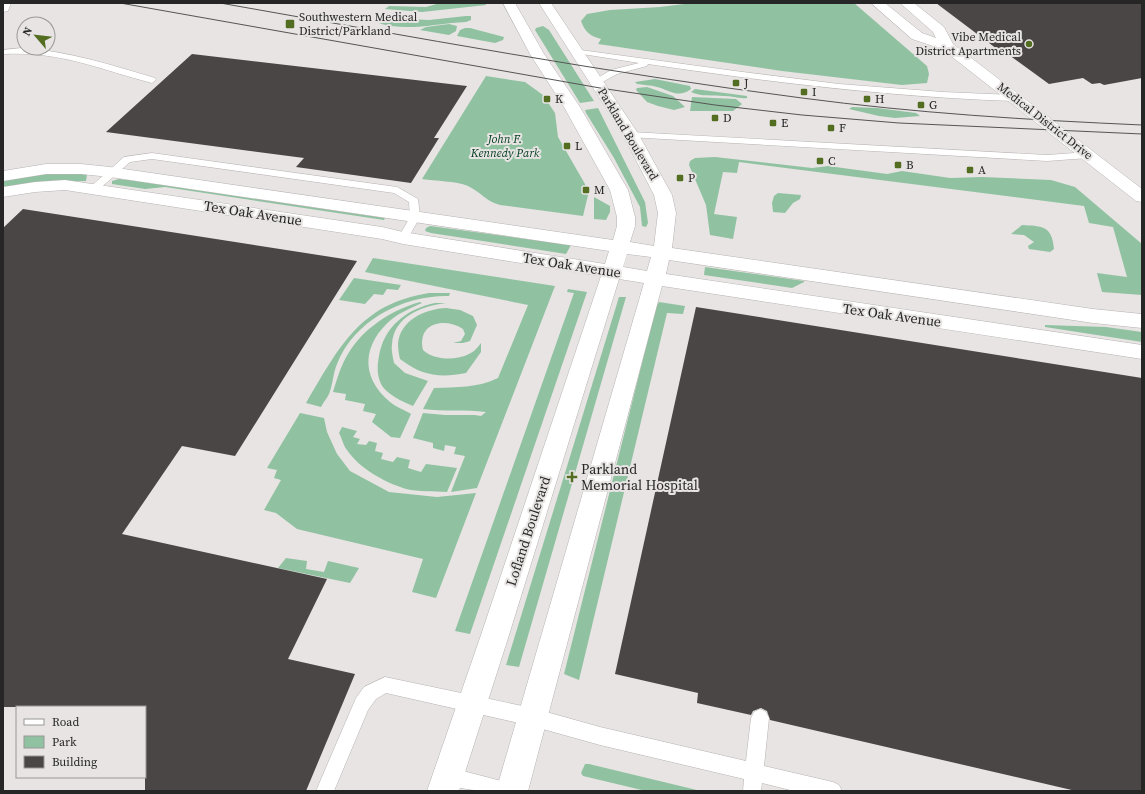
<svg xmlns="http://www.w3.org/2000/svg" width="1145" height="794" font-family="'Source Serif 4',serif">
<style>
.green{fill:#90c2a1}
.building{fill:#494645}
.lines{fill:none;stroke-linecap:round;stroke-linejoin:round}
.lane-casing{stroke:#b7b3b2;stroke-width:1}
.street-casing{stroke:#b7b3b2;stroke-width:1}
.secondary-casing{stroke:#b7b3b2;stroke-width:1}
.lane{fill:#fff;fill-rule:evenodd}
.street{fill:#fff;fill-rule:evenodd}
.secondary{fill:#fff;fill-rule:evenodd}
.tram{stroke:#565454;stroke-width:1}
.poi-dot{fill:#536e21;stroke:#e7e4e3;stroke-width:1.5}
.labels{text-anchor:middle;dominant-baseline:central;stroke-width:4;stroke-linejoin:round;paint-order:stroke}
.far-poi-label{font-size:12px;fill:#272626;stroke:#e7e4e3;text-anchor:start}
.far-street-label{font-size:12px;fill:#272626;stroke:#e7e4e3}
.far-park-label{font-size:12px;font-style:italic;fill:#003c1e;stroke:#e7e4e3}
.street-label{font-size:14px;fill:#272626;stroke:#e7e4e3}
.poi-label{font-size:14px;fill:#272626;stroke:#e7e4e3;text-anchor:start}
</style>
<rect width="100%" height="100%" fill="#e7e4e3"/>
<g class="green">
<polygon points="440,3 485,3 486,5 422,12 385,9 389,6 426,7"/>
<path d="M692,3h162l73,63 2,8 -2,9 -25,2 -120,-14 -184,-27 3,-5c-11,-3 -16,-7 -20,-18l6,-7 23,-4 50,-3z"/>
<path d="M466,16h5v4l-5,2c-30,1 -61,11 -90,0l4,-4 49,2z"/>
<polygon points="449,24 457,26 456,31 449,35 420,30 426,27"/>
<polygon points="543,26 549,30 594,101 580,103 535,30 536,28"/>
<polygon points="465,28 470,28 504,37 503,40 495,43 457,36 460,30"/>
<path d="M486,76l39,6 18,13 12,18 3,24 31,54 -6,25 -83,-11c-15,-4 -19,-13 -32,-19 -12,-5 -33,-5 -46,-7z"/>
<path d="M655,79l35,7 1,3c-13,10 -22,1 -34,-2 -7,-2 -14,-2 -20,-3l-2,-2z"/>
<polygon points="647,87 673,96 685,107 674,110 658,106 647,102 636,90 637,88"/>
<path d="M695,89l52,7v2c-8,1 -15,-2 -23,-2 -11,-1 -23,1 -33,-4z"/>
<polygon points="692,97 736,99 742,104 733,111 690,111"/>
<polygon points="852,107 877,108 916,113 920,116 895,118 879,116 849,109"/>
<polygon points="598,108 645,202 648,223 646,227 642,226 640,207 614,158 586,113 585,110"/>
<polygon points="715,157 812,168 828,166 887,174 902,171 950,178 982,177 1051,180 1075,187 1142,244 1142,295 1102,292 1097,273 1127,277 1113,227 1089,223 1084,206 739,162 737,173 723,172 714,214 737,217 733,239 710,235 706,205 689,165 690,161 695,158"/>
<polygon points="55,173 87,174 86,181 43,182 3,187 3,180"/>
<polygon points="119,179 129,180 385,218 384,220 165,187 145,189 112,184 112,181"/>
<polygon points="778,193 801,195 800,199 793,203 785,213 773,212 772,203 774,196"/>
<polygon points="594,197 610,206 610,212 606,220 594,219"/>
<path d="M1022,225c21,1 30,1 32,24l-4,3 -21,-3 -1,-3 6,-4 -10,-7 -13,-1z"/>
<polygon points="430,226 571,245 566,254 431,233 425,231 426,228"/>
<path d="M373,258l182,28 -78,202 -26,4 14,-36 -11,-2 2,-7 -11,-2 -1,6 -11,-3v-5l-20,-5 10,-25 22,2h30l6,1 5,-4c-20,-3 -43,0 -63,-3l11,-21c22,-1 44,0 64,-10l30,-73 -163,-33z"/>
<polygon points="705,267 804,281 804,282 792,288 704,275"/>
<polygon points="354,278 401,285 398,290 387,289 383,295 374,294 365,304 339,300"/>
<polygon points="568,289 587,292 470,634 455,631 574,293 567,292"/>
<path d="M429,293h21l-1,3c-45,-1 -95,24 -112,68 -4,9 -4,20 -8,30 -2,4 -6,9 -8,13l-15,-4c33,-55 53,-99 123,-110z"/>
<polygon points="619,297 626,297 519,667 506,665"/>
<path d="M420,302l2,1c-9,4 -21,9 -30,16 -29,24 -33,57 -2,83 6,5 15,8 21,12l-11,24 -9,-1 -19,-15 4,-8 -13,-3 2,-7 -20,-4 1,-6 -13,-2c4,-13 8,-27 15,-38 15,-26 44,-44 72,-52z"/>
<polygon points="659,302 685,306 683,314 667,313 579,680 564,674 656,307"/>
<path d="M435,303h11c-24,3 -52,13 -54,41 -1,6 1,13 2,19l11,10 23,8 -15,25c-10,-4 -27,-12 -32,-22 -4,-9 -4,-18 -2,-28 5,-29 27,-47 56,-53z"/>
<path d="M446,308l14,2 13,6 4,9 -7,16 -7,2h-10l8,-2 4,-7 -2,-5c-19,-12 -46,-6 -40,21 10,10 33,11 46,4 5,-2 9,-7 12,-11v9l-15,21c-26,5 -44,3 -66,-14 -1,-4 -2,-10 -2,-15 2,-24 27,-35 48,-36z"/>
<polygon points="1045,325 1106,327 1142,332 1142,342 1045,327"/>
<polygon points="300,413 324,418 327,432 337,454 350,471 389,492 437,497 476,493 436,598 412,592 423,559 297,529 276,513 264,510 281,480 274,478 277,470 267,468"/>
<path d="M342,427l15,4 -4,6 7,2 -3,5 9,1 3,-4 8,2 -2,8 8,2 -2,6 12,3 4,-5 13,3 -2,8 13,4 5,-8 31,4 -10,24c-13,-1 -28,0 -41,-3 -22,-7 -46,-20 -59,-39 -4,-5 -5,-12 -8,-17z"/>
<polygon points="286,558 307,561 306,569 324,572 328,561 359,568 350,583 278,568"/>
<polygon points="585,764 589,764 701,791 646,791 583,776 581,773"/>
</g>
<g class="building">
<polygon points="936,3 1142,3 1142,78 1104,85 1100,83 1092,84 1083,78 1049,84 1005,52 1001,52"/>
<polygon points="192,54 467,86 434,138 439,138 411,183 296,167 304,158 106,132"/>
<polygon points="23,209 357,261 235,456 182,446 122,534 327,579 288,659 355,674 306,791 145,791 145,707 3,707 3,228"/>
<polygon points="696,307 1142,378 1142,791 1076,791 770,720 767,711 761,708 753,711 751,715 697,703 698,693 615,674"/>
</g>
<g class="lines">
<g class="lane-casing">
<g id="lane">
<path d="M22,48c46,3 89,17 133,30l1,2 -4,3c-54,-14 -91,-32 -149,-29v-4z"/>
<path d="M573,49l162,22 104,13 104,8 70,3 4,3 -4,3c-122,-4 -244,-19 -365,-37l-1,2 -30,8 -20,11 -3,-1 -1,-2 1,-2 17,-10 28,-7 -63,-10 -4,-2z"/>
<polygon points="631,132 1047,155 1088,152 1093,155 1088,158 1047,161 628,137 626,135 628,133"/>
<polygon points="152,153 397,187 418,199 420,217 407,240 403,241 398,238 410,217 409,202 394,193 152,159 130,162 97,191 93,192 88,189 124,157"/>
<polygon points="385,677 532,708 600,727 746,761 751,718 754,712 760,709 766,712 769,718 764,766 833,782 839,785 842,791 794,791 762,783 761,791 743,791 744,779 600,745 532,726 386,693 376,699 368,710 334,791 316,791 356,698 364,687"/>
<path d="M448,767l57,15 6,3 3,6c-25,0 -49,1 -72,-9l-3,-6 3,-6z"/>
</g>
</g>
<g class="street-casing">
<g id="street">
<polygon points="3,3 11,3 8,11 3,12"/>
<path d="M503,3h12l29,51 36,53 48,83 7,27v9l-5,16 24,4 4,-33 -4,-18 -31,-60 -84,-132h12l88,132 33,60 4,18 -4,35 421,61 49,5v14l-49,-5 -424,-63 -3,14 476,71v14l-480,-73 -134,505h-32l148,-508 -25,-4 -110,356 -50,156h-32l54,-156 120,-359 -198,-32 -21,-5 -317,-49 -30,2 -32,5v-10l32,-5 30,-2 317,47 21,5 202,32 4,-13 -499,-74 -29,-3h-35l-43,7v-10l43,-7h35l29,3 503,73 4,-14v-9l-7,-27 -46,-83 -34,-53zM627,254l24,3 -4,14 -24,-4z"/>
</g>
</g>
<g class="secondary-casing">
<polygon id="secondary" points="871,3 885,3 922,33 936,38 933,32 900,3 914,3 944,27 953,44 1142,189 1142,202 1136,201 942,49 912,39"/>
</g>
<use href="#lane" class="lane"/>
<use href="#street" class="street"/>
<use href="#secondary" class="secondary"/>
<g class="tram">
<polyline points="120,3 600,88 715,105 802,115 899,123 1142,134"/>
<path d="M220,3c193,34 387,70 582,95 113,15 226,22 340,27"/>
</g>
</g>
<g class="poi-dot">
<rect x="285" y="19" width="10" height="10" rx="2"/>
<circle cx="1029" cy="44" r="4"/>
<rect x="732" y="79" width="8" height="8" rx="2"/>
<rect x="800" y="88" width="8" height="8" rx="2"/>
<rect x="543" y="95" width="8" height="8" rx="2"/>
<rect x="863" y="95" width="8" height="8" rx="2"/>
<rect x="917" y="101" width="8" height="8" rx="2"/>
<rect x="711" y="114" width="8" height="8" rx="2"/>
<rect x="769" y="119" width="8" height="8" rx="2"/>
<rect x="827" y="124" width="8" height="8" rx="2"/>
<rect x="563" y="142" width="8" height="8" rx="2"/>
<rect x="816" y="157" width="8" height="8" rx="2"/>
<rect x="894" y="161" width="8" height="8" rx="2"/>
<rect x="966" y="166" width="8" height="8" rx="2"/>
<rect x="676" y="174" width="8" height="8" rx="2"/>
<rect x="582" y="186" width="8" height="8" rx="2"/>
<path d="M570 471h4v4h4v4h-4v4h-4v-4h-4v-4h4z"/>
</g>
<g class="labels">
<g class="far-poi-label">
<text x="299" y="17">Southwestern Medical<tspan x="299" dy="14">District/Parkland</tspan></text>
<text x="1021" y="37" text-anchor="end">Vibe Medical<tspan x="1021" dy="14">District Apartments</tspan></text>
<text x="744" y="83">J</text>
<text x="812" y="92">I</text>
<text x="555" y="99">K</text>
<text x="875" y="99">H</text>
<text x="929" y="105">G</text>
<text x="723" y="118">D</text>
<text x="781" y="123">E</text>
<text x="839" y="128">F</text>
<text x="575" y="146">L</text>
<text x="828" y="161">C</text>
<text x="906" y="165">B</text>
<text x="978" y="170">A</text>
<text x="688" y="178">P</text>
<text x="594" y="190">M</text>
</g>
<g class="far-street-label">
<text transform="translate(1045 121) rotate(38)">Medical District Drive</text>
<text transform="translate(628 134) rotate(59)">Parkland Boulevard</text>
</g>
<g class="far-park-label">
<text x="505" y="139">John F.<tspan x="505" dy="14">Kennedy Park</tspan></text>
</g>
<g class="street-label">
<text transform="translate(253 213) rotate(9)">Tex Oak Avenue</text>
<text transform="translate(572 265) rotate(9)">Tex Oak Avenue</text>
<text transform="translate(892 315) rotate(8)">Tex Oak Avenue</text>
<text transform="translate(528 531) rotate(-72)">Lofland Boulevard</text>
</g>
<g class="poi-label">
<text x="581" y="469">Parkland<tspan x="581" dy="16">Memorial Hospital</tspan></text>
</g>
</g>
<rect width="1145" height="794" fill="none" stroke="#272626" stroke-width="8"/>
<rect x="16" y="706" width="130" height="72" fill="#e7e4e3" stroke="#9a9897"/>
<rect x="24" y="719" width="20" height="6" fill="#ffffff" stroke="#9a9897"/>
<text x="52" y="726" font-size="12" fill="#272626">Road</text>
<rect x="24" y="736" width="20" height="12" fill="#90c2a1" stroke="#9a9897"/>
<text x="52" y="746" font-size="12" fill="#272626">Park</text>
<rect x="24" y="756" width="20" height="12" fill="#494645" stroke="#9a9897"/>
<text x="52" y="766" font-size="12" fill="#272626">Building</text>
<g transform="translate(36 36) rotate(298)"><circle r="19" fill="#e7e4e3" stroke="#9a9897"/>
<path d="M0-3L7 15L0 10L-7 15Z" fill="#536e21"/>
<text y="-6" font-size="11" font-weight="bold" text-anchor="middle" fill="#272626">N</text>
</g>
</svg>
